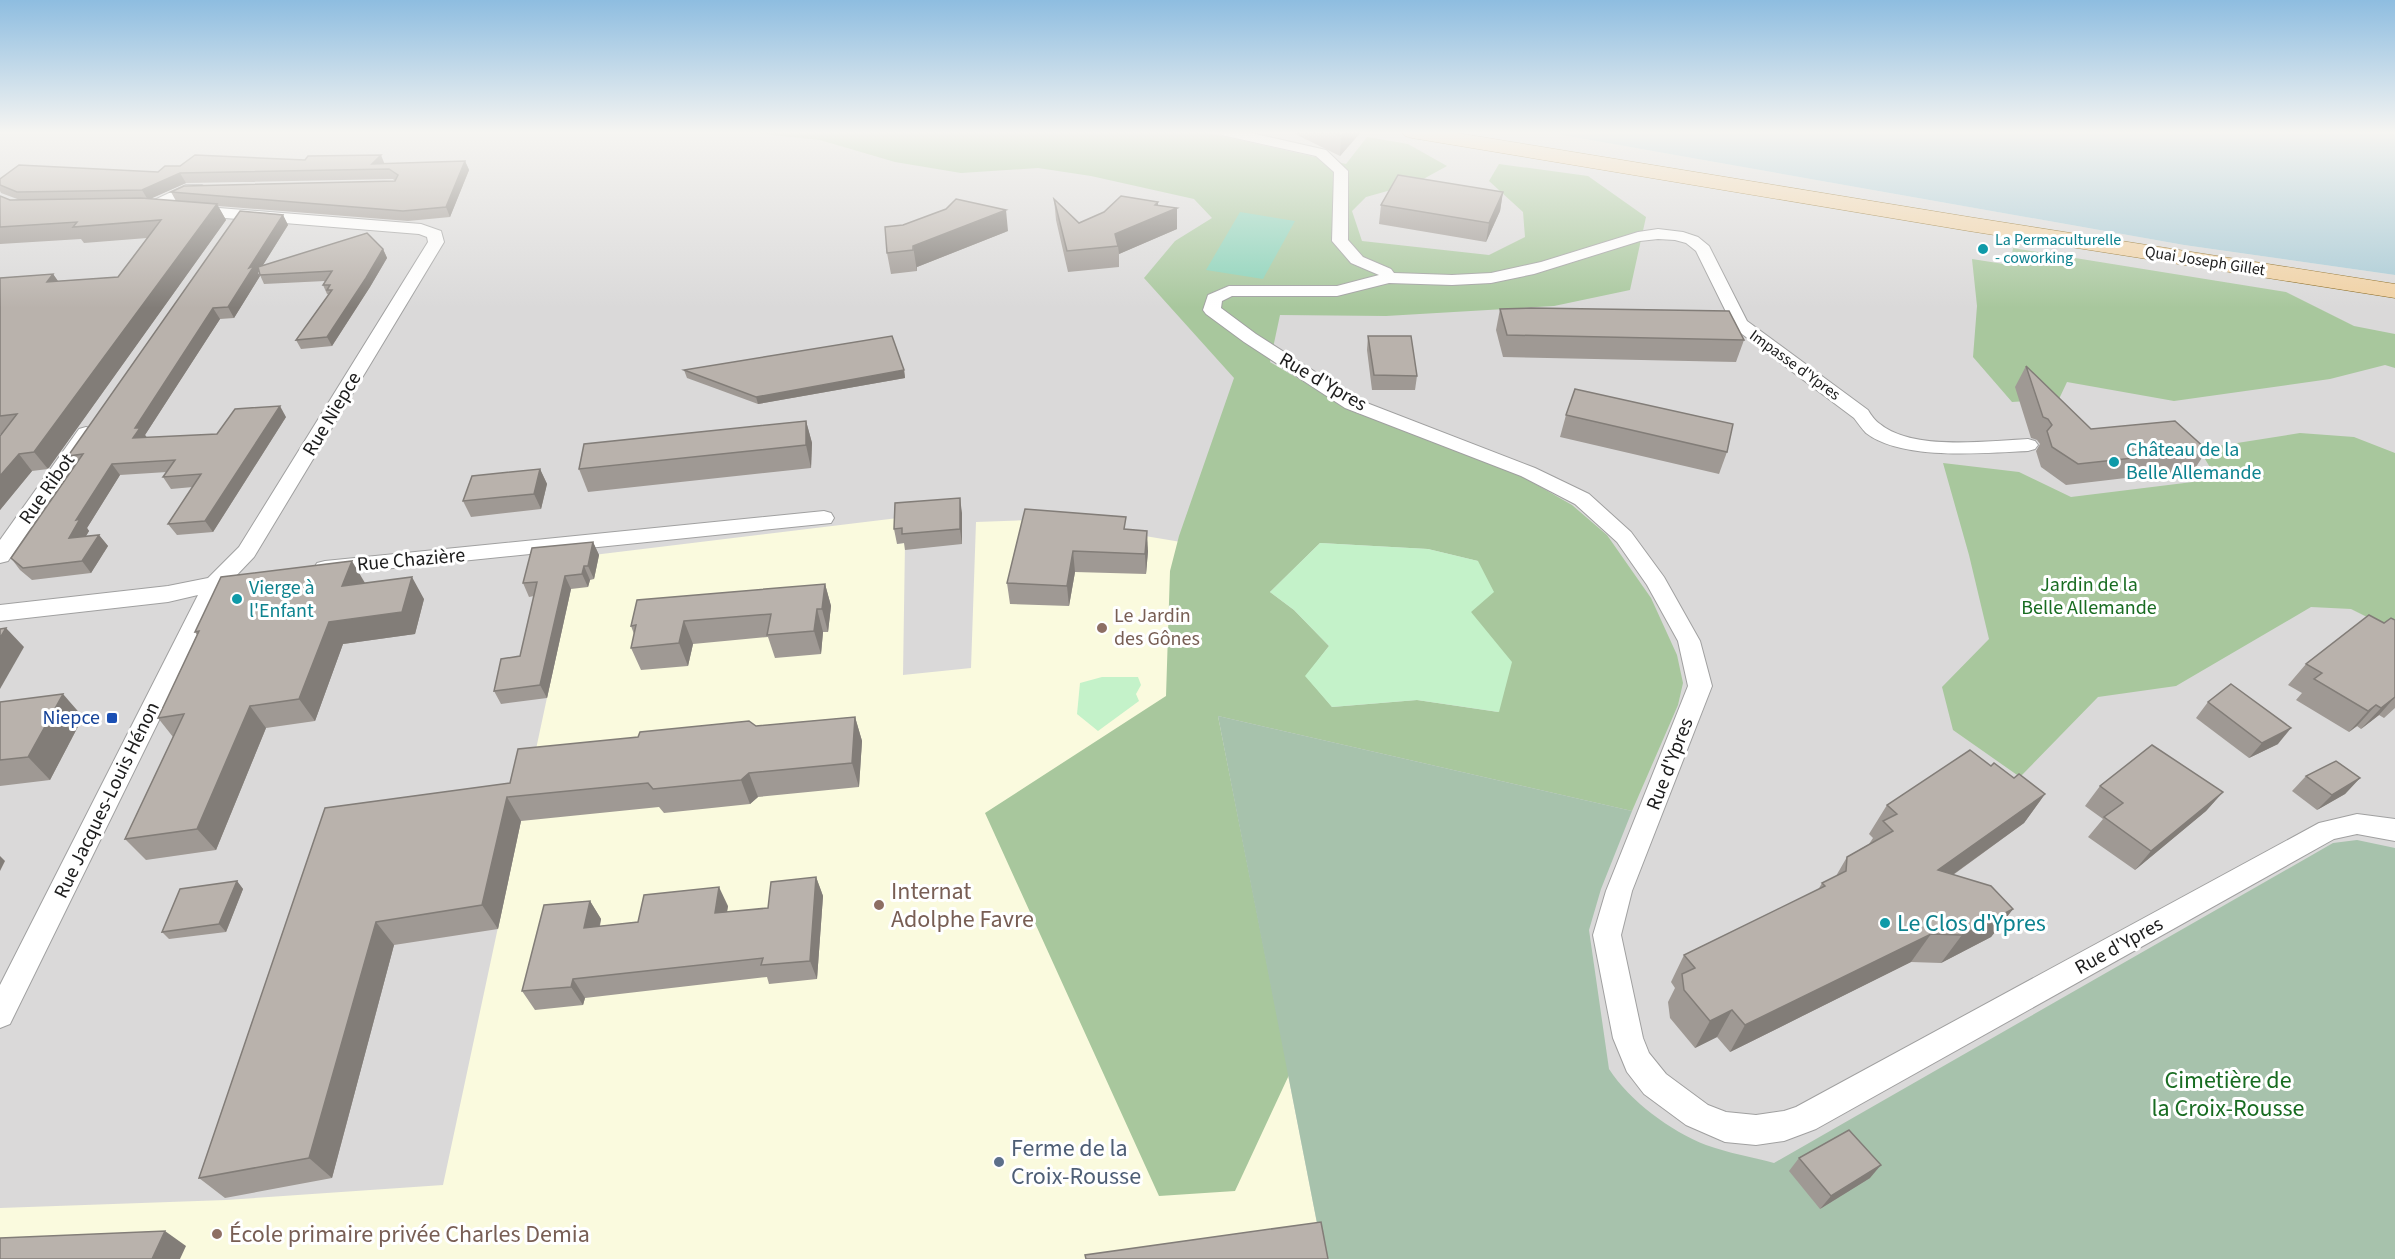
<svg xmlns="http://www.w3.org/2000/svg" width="2395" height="1259" font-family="'Source Sans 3',sans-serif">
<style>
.residential{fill:#dad9d9}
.education{fill:#fafade}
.forest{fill:#a8c79d;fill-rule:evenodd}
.cemetery{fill:#a7c2ac}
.park{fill:#c4f2c9}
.pitch{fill:#8ad2b8}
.water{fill:#a8cad5}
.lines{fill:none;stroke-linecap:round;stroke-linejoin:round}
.street-casing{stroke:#a0a0a0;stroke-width:2}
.primary-casing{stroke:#836012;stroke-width:1}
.street{fill:#fff;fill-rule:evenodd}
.primary{fill:#f0d1a4;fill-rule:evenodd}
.wall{fill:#9f9994;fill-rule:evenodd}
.shaded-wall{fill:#827d78}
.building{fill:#b9b2ac;stroke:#827d78;stroke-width:1.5}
.culture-dot{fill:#0f9aa8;stroke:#fff;stroke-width:2}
.education-dot{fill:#8d6e63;stroke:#fff;stroke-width:2}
.transit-dot{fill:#1a4fb4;stroke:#fff;stroke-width:2}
.service-dot{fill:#5c6f8a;stroke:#fff;stroke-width:2}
.labels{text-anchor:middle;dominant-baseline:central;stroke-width:6;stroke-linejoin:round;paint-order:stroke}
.far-culture-label{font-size:16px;fill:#0d838f;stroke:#fff;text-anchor:start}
.far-street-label{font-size:16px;fill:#1c1c1c;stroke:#fff}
.street-label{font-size:20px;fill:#1c1c1c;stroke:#fff}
.culture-label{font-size:20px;fill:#0d838f;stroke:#fff;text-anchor:start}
.park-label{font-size:20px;fill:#186c21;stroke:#fff}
.education-label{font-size:20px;fill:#785e54;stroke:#fff;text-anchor:start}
.transit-label{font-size:20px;fill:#164399;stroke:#fff;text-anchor:end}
.near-education-label{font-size:24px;fill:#785e54;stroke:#fff;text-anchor:start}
.near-culture-label{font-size:24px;fill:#0d838f;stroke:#fff;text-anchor:start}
.near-park-label{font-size:24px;fill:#186c21;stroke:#fff}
.near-service-label{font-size:24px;fill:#4e5e75;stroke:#fff;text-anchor:start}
</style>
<rect width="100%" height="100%" fill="#ece9e3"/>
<polygon class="residential" points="0,132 1545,132 2184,245 2395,275 2395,1259 0,1259"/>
<polygon class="education" points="898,518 897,544 905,543 903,675 971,668 976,522 1029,520 1085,526 1187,543 1218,716 1324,1259 0,1259 0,1208 226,1200 443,1185 577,557"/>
<g class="forest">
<path d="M744,132h460l142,32 21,-27 41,7 39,22 -31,17 -50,14 -14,14 10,30 127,14 36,-18 -2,-25 -34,-31 10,-17 89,12 58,41 -16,73 -76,16 -168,10 -106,-1 -10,47 83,49 170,66 49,28 35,30 44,63 26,57 6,28 -5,22 -46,106 -414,-95 71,359 -54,116 -76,5 -174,-383 181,-117 4,-125 9,-35 55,-158 -90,-100 31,-37 37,-23 -18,-19 -103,-23 -53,-8 -77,5 -66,-11 -75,-22zM1320,543l108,6 50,12 -7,51 27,100 -81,-12 -85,7 -26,-31 23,-30 -35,-36 -24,-18z"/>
<polygon points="2013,248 2286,292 2354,326 2395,334 2395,368 2385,365 2330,379 2174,401 2067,382 2059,399 2012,402 1973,357 1977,306 1972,259 2010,265"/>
<polygon points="2300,433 2354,437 2395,453 2395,631 2351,609 2311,607 2176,686 2098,697 2020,777 1953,730 1942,687 1989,639 1969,555 1943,463 2019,472 2071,497 2217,479 2199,449"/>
</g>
<path class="cemetery" d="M1218,716l414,95 -31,78 -12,41 20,139c21,32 61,62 97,76 22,8 46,12 68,18l559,-320 24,-3 38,8v411h-1071z"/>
<g class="park">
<polygon points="1320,543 1428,549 1478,561 1494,592 1471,612 1512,662 1499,712 1417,700 1332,707 1305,676 1329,646 1294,610 1270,592"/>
<polygon points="1102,677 1138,677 1141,685 1136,694 1139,701 1098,731 1077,714 1080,683"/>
</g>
<polygon class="pitch" points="1240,212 1295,221 1263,279 1206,270"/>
<polygon class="water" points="1545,132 2395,132 2395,275 2184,245"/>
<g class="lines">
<g class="street-casing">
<g id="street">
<path d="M1220,132h27l79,18 22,21v69l15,17 28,12 3,4 58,2 39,-2 50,-11 97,-30 20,-3 25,3 15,5 11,9 38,75 121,89c3,5 7,11 12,14 33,27 107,17 148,15l7,2 3,4 -3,4 -7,2c-44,2 -126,10 -162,-18 -4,-4 -8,-10 -12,-15l-120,-90 -38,-77 -10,-8 -11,-3 -17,-1 -18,2 -106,33 -43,9 -39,2 -63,-2 -52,13h-105l-10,5 -1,7 35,26 103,66 176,68 54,26 42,38 33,45 36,64 12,45 -80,205 -11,44 22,103 6,15 17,21 42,31 18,7 30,3 28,-4 12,-4 523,-284 38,-9 38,5v22l-38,-7 -23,5 -518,290 -32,12 -28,4 -31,-3 -39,-17 -42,-31 -17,-22 -14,-34 -20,-103 13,-44 82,-205 -10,-45 -31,-56 -30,-43 -42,-38 -54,-28 -176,-68 -101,-66 -38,-28 -3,-4 5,-15 21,-9h108l42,-11 -28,-12 -19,-22 2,-69 -18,-16 -94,-21z"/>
<polygon points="186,185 202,185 210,190 202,195 189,195 169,204 421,224 441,231 444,242 254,557 233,579 235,582 232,587 223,590 10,1024 0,1028 0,985 198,595 168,602 0,621 0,605 168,586 208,578 239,547 428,242 427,237 419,234 151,212 143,207 146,204"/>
<polygon points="86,427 93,429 96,433 8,561 0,563 0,540 79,429"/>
<polygon points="824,511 831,513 834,518 831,523 325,575 317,573 314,568 317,563 325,561"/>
</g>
</g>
<g class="primary-casing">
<polygon id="primary" points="1402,132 1451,132 1969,217 2395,284 2395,298 1969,231 1412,138 1405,136"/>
</g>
<use href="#street" class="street"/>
<use href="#primary" class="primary"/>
</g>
<g class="wall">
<polygon points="1291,132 1361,132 1340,156"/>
<path d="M465,161l4,9 -19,47 -42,4 -190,-15 8,14 -178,249 -16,2 -32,39v-74l2,-2h-2v-156l53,-4 5,7 60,-4 29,-39 -63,5 -3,-4 -81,5v-48l10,4h10l-19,-7 -1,-2v-12zM393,179l2,2 -224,11 5,9 -27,-2 37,-16z"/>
<polygon points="1503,192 1500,211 1486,242 1379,224 1381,205"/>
<polygon points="1054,199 1079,223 1158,202 1158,206 1177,229 1119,254 1119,267 1068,272 1056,220"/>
<polygon points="283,215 288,225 263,265 383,249 387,258 370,287 332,346 301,349 296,340 329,295 327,294 323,285 325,281 264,284 260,275 259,271 258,273 260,276 234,318 220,319 145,435 147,438 217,434 286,417 213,532 177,535 168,524 193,487 171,489 163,477 167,472 120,475 87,528 89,531 86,536 99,535 108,546 91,573 32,580 20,570 11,558 75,465 68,456"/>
<polygon points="1008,231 917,267 917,271 891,274 887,253"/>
<polygon points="1500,309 1744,340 1736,362 1503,357 1496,330"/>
<polygon points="1368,336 1417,376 1415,390 1372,390 1367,350"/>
<polygon points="2026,366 2091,429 2207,450 2194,470 2066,485 2041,467 2036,451 2040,444 2037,440 2031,438 2015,387"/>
<polygon points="684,370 904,370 905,378 758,404 687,378"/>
<polygon points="1566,415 1727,452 1719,474 1560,437"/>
<polygon points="806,421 812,443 811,468 588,492 579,469"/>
<polygon points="540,469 547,484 541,509 471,517 463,501"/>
<polygon points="1025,509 1127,529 1148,551 1146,574 1075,572 1069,606 1010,604 1007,583"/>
<polygon points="962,513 962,544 905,550 904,543 897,544 894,529"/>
<polygon points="593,542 599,555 594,579 590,580 588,587 571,589 547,698 501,704 494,691 520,656 534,596 529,597 523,583"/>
<polygon points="365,583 424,599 415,634 343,644 315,721 266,728 216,850 146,860 125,839 173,737 158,718 197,635 195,632"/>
<polygon points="825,584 831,606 828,632 823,632 821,654 775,658 768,637 693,644 688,666 641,670 631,648 634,634 631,626"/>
<polygon points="2395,620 2395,708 2384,718 2379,715 2361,729 2357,726 2349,732 2296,700 2302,693 2288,685 2306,664"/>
<polygon points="0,702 83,717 50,780 0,786"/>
<polygon points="2208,702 2278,744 2249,758 2196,718"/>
<polygon points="855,717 862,741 859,787 758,797 750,804 664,813 659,807 521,821 498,929 394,945 332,1178 225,1198 199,1178 325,808 510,783 756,726"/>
<polygon points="1991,766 2045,794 2024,823 1953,875 2013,909 1991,937 1941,963 1911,962 1730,1052 1717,1037 1695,1048 1670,1018 1668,1002 1675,988 1671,982 1684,955 1818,890 1822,883 1836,876 1847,857 1869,844 1873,838 1869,834 1887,805"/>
<polygon points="2306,776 2360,778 2345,794 2317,810 2292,791"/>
<polygon points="2100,786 2223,792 2206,811 2135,870 2088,837 2103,819 2085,806"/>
<polygon points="816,877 823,896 817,979 769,984 767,977 585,998 583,1005 535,1010 522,991 590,901 601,919 600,926 638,922 728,906 727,912 768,908"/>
<polygon points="237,881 243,889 226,932 169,939 162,932"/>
<polygon points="1799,1158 1870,1178 1820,1209 1789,1171"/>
</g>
<g class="shaded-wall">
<polygon points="1345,132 1361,132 1340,156 1341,136"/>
<polygon points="381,155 385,165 372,164"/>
<polygon points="465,161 469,170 450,217 446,207"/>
<polygon points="180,173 186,183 148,200 142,190"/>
<polygon points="1503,192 1500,211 1486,242 1489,223"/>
<polygon points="1158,202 1158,216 1177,208 1177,229 1119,254 1118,246 1115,234 1155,205"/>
<polygon points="217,204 226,220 48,469 34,452"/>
<polygon points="1006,210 1008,231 917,267 917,271 913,246"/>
<polygon points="283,215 288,225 258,273 260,276 234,318 228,307 249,268"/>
<polygon points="383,249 387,258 370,287 332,346 327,337"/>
<polygon points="53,274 64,290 47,282"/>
<polygon points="213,308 220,319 145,435 148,439 133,438 135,428"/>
<polygon points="904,370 905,378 758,404 756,397"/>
<polygon points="280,406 286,417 213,532 205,521"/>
<polygon points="806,421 812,443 811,468 806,445"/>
<polygon points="19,454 32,471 0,510 0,476"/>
<polygon points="112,464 120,475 87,528 89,531 78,549 69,538 76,520"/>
<polygon points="540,469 547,484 541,509 534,494"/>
<polygon points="960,498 962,513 962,544 960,529"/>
<polygon points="1147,531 1148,551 1146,574 1145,554"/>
<polygon points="99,535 108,546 91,573 82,561"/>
<polygon points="593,542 599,555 594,579 588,566"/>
<polygon points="1073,551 1075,572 1069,606 1067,586"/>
<polygon points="352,561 365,583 342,586"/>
<polygon points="584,566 590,580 588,587 582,574"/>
<polygon points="565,576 571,589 547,698 540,685"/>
<polygon points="412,577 424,599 415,634 343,644 315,721 299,699 329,622"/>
<polygon points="825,584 831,606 828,632 822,609"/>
<polygon points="817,609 823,632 821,654 814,631"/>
<polygon points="684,621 693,644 688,666 679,643"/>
<polygon points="6,628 24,647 0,689 0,638"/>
<polygon points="63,694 83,717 50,780 28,757"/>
<polygon points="2395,697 2379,715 2361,729 2381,708"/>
<polygon points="2376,705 2357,726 2349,732 2368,711"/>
<polygon points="250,706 266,728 216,850 197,829"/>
<polygon points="855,717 862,741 859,787 852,763"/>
<polygon points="2291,728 2278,744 2249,758 2262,743"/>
<polygon points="749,773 758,797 750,804 741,780"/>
<polygon points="2360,778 2345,794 2317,810 2332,795"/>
<polygon points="2223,792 2206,811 2135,870 2151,851"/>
<polygon points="2045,794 2024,823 1919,899 1938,870"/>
<polygon points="507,797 521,821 498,929 482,905"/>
<polygon points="0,856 5,861 0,871"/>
<polygon points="816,877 823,896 817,979 810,961"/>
<polygon points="237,881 243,889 226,932 219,924"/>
<polygon points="719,887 728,906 723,932 715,913"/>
<polygon points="590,901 601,919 595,946 584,928"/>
<polygon points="2013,909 1991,937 1941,963 1962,935"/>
<polygon points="376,922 394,945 332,1178 309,1158"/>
<polygon points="1931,934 1911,962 1730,1052 1745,1025"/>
<polygon points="573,979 585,998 583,1005 571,987"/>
<polygon points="1732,1010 1717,1037 1695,1048 1710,1021"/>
<polygon points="1881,1165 1870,1178 1820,1209 1831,1196"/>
<polygon points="165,1231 186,1246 180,1259 152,1259"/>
</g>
<g class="building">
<polygon points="1334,132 1345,132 1341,136"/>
<polygon points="195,155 305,160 308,156 381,155 372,164 465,161 446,207 403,211 171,192 184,186 395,181 398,175 389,169 180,173 142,190 17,192 0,185 0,179 19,165 158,172 165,166 180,166"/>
<polygon points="1398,175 1503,192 1489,223 1381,205"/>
<polygon points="0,196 10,200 141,198 217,204 34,452 19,454 0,476 0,436 17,414 0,416 0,278 53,274 47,282 118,277 161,220 73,227 77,222 0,227"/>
<polygon points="1121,196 1158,202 1155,205 1177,208 1115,234 1118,246 1067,251 1054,199 1079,223 1104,212"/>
<polygon points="956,199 1006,210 913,246 913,250 887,253 885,227 903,225 946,209"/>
<polygon points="240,211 283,215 249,268 254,266 228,307 213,308 135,428 140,428 133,438 217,434 235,409 280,406 205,521 168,524 201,474 163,477 175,460 112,464 76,520 80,519 69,538 99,535 82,561 23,568 11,558 83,454 68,456"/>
<polygon points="367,233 383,249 366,278 327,337 296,340 332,290 327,290 330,285 323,285 332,271 260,275 258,267"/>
<polygon points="1531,308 1729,311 1744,340 1507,335 1500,309"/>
<polygon points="892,336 904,370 756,397 684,370"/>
<polygon points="1368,336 1411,336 1417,376 1374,375"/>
<polygon points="2026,366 2091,429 2175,421 2207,450 2078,464 2052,447 2047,431 2052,425 2048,419 2043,417"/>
<polygon points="1575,389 1733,424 1727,452 1566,415"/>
<polygon points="806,421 806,445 579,469 584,444"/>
<polygon points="540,469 534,494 463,501 472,476"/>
<polygon points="960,498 960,529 902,534 902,528 894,529 895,503"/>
<polygon points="1025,509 1126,517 1124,529 1147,531 1145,554 1073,551 1067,586 1007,583"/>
<polygon points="593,542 588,566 584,566 582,574 565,576 540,685 494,691 501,659 520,656 537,582 523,583 532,548"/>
<polygon points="352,561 342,586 412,577 402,612 329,622 299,699 250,706 197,829 125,839 184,714 158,718 199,631 195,632 221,577"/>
<polygon points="825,584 822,609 817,609 814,631 767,635 771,614 684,621 679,643 631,648 636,625 631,626 637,600"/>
<polygon points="2369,615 2384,623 2391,618 2395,620 2395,697 2381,708 2376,705 2368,711 2314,679 2322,673 2306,664"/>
<polygon points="6,628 0,638 0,629"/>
<polygon points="2231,684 2291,728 2262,743 2208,702"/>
<polygon points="63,694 28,757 0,760 0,702"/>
<polygon points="855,717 852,763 749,773 741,780 653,789 648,783 507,797 482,905 376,922 309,1158 199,1178 325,808 510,783 518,749 638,737 640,732 749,721 756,726"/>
<polygon points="2152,745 2223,792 2151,851 2104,817 2123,803 2100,786"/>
<polygon points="1970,750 1991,766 1994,763 2014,778 2019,774 2045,794 1938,870 1991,886 2013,909 1962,935 1931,934 1745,1025 1732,1010 1710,1021 1684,990 1682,974 1695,968 1684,955 1825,886 1822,883 1846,871 1847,857 1893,831 1883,821 1897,814 1887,805"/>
<polygon points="2336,761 2360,778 2332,795 2306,776"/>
<polygon points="816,877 810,961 761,965 763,958 573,979 571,987 522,991 544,905 590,901 584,928 638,922 644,895 719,887 715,913 768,908 771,882"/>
<polygon points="237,881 219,924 162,932 180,889"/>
<polygon points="1849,1130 1881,1165 1831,1196 1799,1158"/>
<polygon points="1321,1222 1328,1259 1086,1259 1085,1255"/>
<polygon points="165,1231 152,1259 0,1259 0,1238"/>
</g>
<linearGradient id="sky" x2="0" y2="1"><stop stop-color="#8ebde0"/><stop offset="0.43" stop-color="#f6f5f2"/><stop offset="1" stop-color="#f6f5f2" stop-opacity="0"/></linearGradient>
<rect width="2395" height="308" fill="url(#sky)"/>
<g class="culture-dot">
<circle cx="1983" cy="249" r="6"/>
<circle cx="2114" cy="462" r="6"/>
<circle cx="237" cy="599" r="6"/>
<circle cx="1885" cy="923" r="6"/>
</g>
<g class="education-dot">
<circle cx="1102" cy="628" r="6"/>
<circle cx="879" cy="905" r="6"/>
<circle cx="217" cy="1234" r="6"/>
</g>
<rect class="transit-dot" x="106" y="712" width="12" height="12" rx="3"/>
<circle class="service-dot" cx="999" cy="1162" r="6"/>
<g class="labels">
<g class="far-culture-label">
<text x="1995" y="240">La Permaculturelle<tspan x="1995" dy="18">- coworking</tspan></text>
</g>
<g class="far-street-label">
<text transform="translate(2205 261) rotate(9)">Quai Joseph Gillet</text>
<text transform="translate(1795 365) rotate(36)">Impasse d'Ypres</text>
</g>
<g class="street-label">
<text transform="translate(1323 382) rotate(30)">Rue d'Ypres</text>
<text transform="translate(332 414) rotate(-59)">Rue Niepce</text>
<text transform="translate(47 489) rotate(-55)">Rue Ribot</text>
<text transform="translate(411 560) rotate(-5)">Rue Chazière</text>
<text transform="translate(1670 764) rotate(-69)">Rue d'Ypres</text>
<text transform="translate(107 800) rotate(-64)">Rue Jacques-Louis Hénon</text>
<text transform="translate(2119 946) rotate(-29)">Rue d'Ypres</text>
</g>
<g class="culture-label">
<text x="2126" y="450">Château de la<tspan x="2126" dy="23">Belle Allemande</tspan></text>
<text x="249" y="588">Vierge à<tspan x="249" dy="23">l'Enfant</tspan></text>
</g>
<g class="park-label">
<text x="2089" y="585">Jardin de la<tspan x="2089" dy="23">Belle Allemande</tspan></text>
</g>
<g class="education-label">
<text x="1114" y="616">Le Jardin<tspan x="1114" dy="23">des Gônes</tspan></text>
</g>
<g class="transit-label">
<text x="100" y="718">Niepce</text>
</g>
<g class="near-education-label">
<text x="891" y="891">Internat<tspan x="891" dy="28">Adolphe Favre</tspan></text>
<text x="229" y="1234">École primaire privée Charles Demia</text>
</g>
<g class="near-culture-label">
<text x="1897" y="923">Le Clos d'Ypres</text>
</g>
<g class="near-park-label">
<text x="2228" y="1080">Cimetière de<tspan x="2228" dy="28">la Croix-Rousse</tspan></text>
</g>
<g class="near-service-label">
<text x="1011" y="1148">Ferme de la<tspan x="1011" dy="28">Croix-Rousse</tspan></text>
</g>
</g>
</svg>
